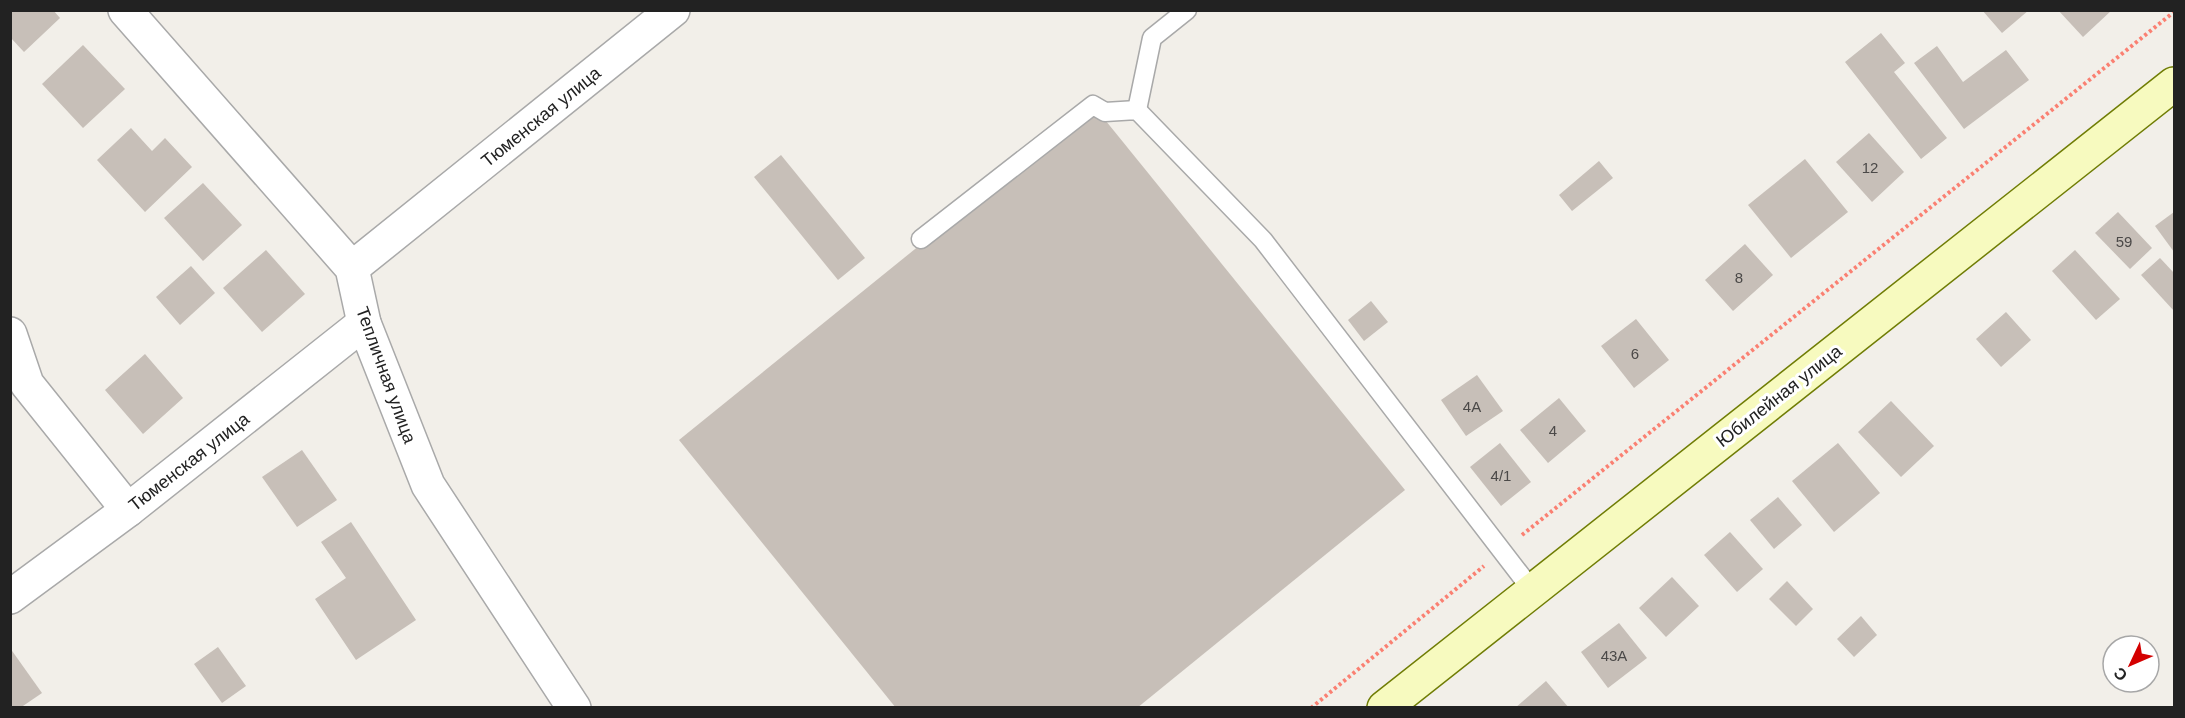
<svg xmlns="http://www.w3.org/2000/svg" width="2185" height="718" font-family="Arial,sans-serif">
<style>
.building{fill:#c7bfb8}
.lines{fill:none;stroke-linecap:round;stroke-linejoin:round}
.lane-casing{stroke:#a9a9a9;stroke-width:21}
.street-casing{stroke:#a9a9a9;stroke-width:36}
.secondary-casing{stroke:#707d05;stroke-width:36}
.path{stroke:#fa8072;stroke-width:4;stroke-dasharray:3 3;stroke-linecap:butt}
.lane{stroke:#fff;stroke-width:18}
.street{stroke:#fff;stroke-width:33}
.secondary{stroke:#f7fabf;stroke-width:33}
.labels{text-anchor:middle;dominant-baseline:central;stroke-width:6;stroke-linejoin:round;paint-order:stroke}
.number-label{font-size:15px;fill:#4b4948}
.street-label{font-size:18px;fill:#222;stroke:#fff}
</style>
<rect width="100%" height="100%" fill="#f2efe9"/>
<g class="building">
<polygon points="10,10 53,10 60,18 24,52 10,37"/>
<polygon points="1982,10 2029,10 2002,33"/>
<polygon points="2058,10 2112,10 2083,37"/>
<polygon points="1881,33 1905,63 1894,72 1947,138 1921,159 1845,62"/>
<polygon points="83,45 125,89 83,128 42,84"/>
<polygon points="1937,46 1963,82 2006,50 2029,80 1964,129 1914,63"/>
<polygon points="1093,105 1405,490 1137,708 896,708 679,440"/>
<polygon points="131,128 152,151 165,138 192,167 145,212 97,160"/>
<polygon points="1869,133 1904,172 1872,202 1836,162"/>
<polygon points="781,155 865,258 838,280 754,177"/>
<polygon points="1805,159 1848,212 1791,258 1748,205"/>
<polygon points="1599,161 1613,178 1572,211 1559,195"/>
<polygon points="203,183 242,225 203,261 164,218"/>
<polygon points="2118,212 2152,248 2130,269 2095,233"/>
<polygon points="2174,212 2174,252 2155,226"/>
<polygon points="1745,244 1773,275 1733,311 1705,280"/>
<polygon points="266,250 305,294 262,332 223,288"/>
<polygon points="2075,250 2120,299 2096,320 2052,271"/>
<polygon points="2160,258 2174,273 2174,311 2141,275"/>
<polygon points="191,266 215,293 180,325 156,297"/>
<polygon points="1371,301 1388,322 1364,341 1348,320"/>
<polygon points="2006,312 2031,340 2001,367 1976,339"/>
<polygon points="1636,319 1669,360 1634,388 1601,346"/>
<polygon points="145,354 183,398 143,434 105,390"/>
<polygon points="1477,375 1503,411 1466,436 1441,400"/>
<polygon points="1559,398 1586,431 1548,463 1520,430"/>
<polygon points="1891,401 1934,446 1901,477 1858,432"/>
<polygon points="1500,443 1531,482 1501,506 1470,467"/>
<polygon points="1838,443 1880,493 1834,532 1792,481"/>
<polygon points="302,450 337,500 297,527 262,477"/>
<polygon points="1778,497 1802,525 1774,549 1750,520"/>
<polygon points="351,522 416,620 356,660 315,599 346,578 321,542"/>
<polygon points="1730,532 1763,569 1737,592 1704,555"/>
<polygon points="1672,577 1699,606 1666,637 1639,608"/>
<polygon points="1787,581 1813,609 1796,626 1769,599"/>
<polygon points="1861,616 1877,635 1854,657 1837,639"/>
<polygon points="1619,623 1647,658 1608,688 1581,652"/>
<polygon points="218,647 246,686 222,703 194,664"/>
<polygon points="10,648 42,693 20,708 10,708"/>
<polygon points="1546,681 1569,708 1515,708"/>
</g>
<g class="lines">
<g class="lane-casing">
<g id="lane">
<polyline points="1137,110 1152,38 1187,10"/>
<polyline points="921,239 1093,105 1105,112 1137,110 1263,240 1532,590"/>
</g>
</g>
<g class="street-casing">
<g id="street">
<polyline points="125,10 352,268 364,323 428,485 574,708"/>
<polyline points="352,268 673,10"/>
<polyline points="10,334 27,384 128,510"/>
<polyline points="10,597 128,510 364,323"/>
</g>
</g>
<g class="secondary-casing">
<polyline id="secondary" points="1384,708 2174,84"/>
</g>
<g class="path">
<polyline points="1522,535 2174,12"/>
<polyline points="1311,708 1484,566"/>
</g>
<use href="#lane" class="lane"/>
<use href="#street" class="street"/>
<use href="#secondary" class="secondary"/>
</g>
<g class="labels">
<g class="number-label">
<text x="1870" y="167">12</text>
<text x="2124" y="241">59</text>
<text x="1739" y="277">8</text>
<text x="1635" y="353">6</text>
<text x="1472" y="406">4А</text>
<text x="1553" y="430">4</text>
<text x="1501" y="475">4/1</text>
<text x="1614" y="655">43А</text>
</g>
<g class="street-label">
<text transform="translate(541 117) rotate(-39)">Тюменская улица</text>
<text transform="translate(386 375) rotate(70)">Тепличная улица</text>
<text transform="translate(1779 396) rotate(-38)">Юбилейная улица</text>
<text transform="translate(189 462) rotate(-38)">Тюменская улица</text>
</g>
</g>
<rect width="2185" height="718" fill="none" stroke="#222222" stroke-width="24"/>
<g transform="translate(2131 664) rotate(226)"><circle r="28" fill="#ffffff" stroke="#a7a7a7" stroke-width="1.5"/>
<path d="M0-4.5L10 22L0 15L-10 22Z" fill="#d40000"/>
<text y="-9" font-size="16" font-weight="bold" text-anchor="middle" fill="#222222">С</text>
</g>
</svg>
